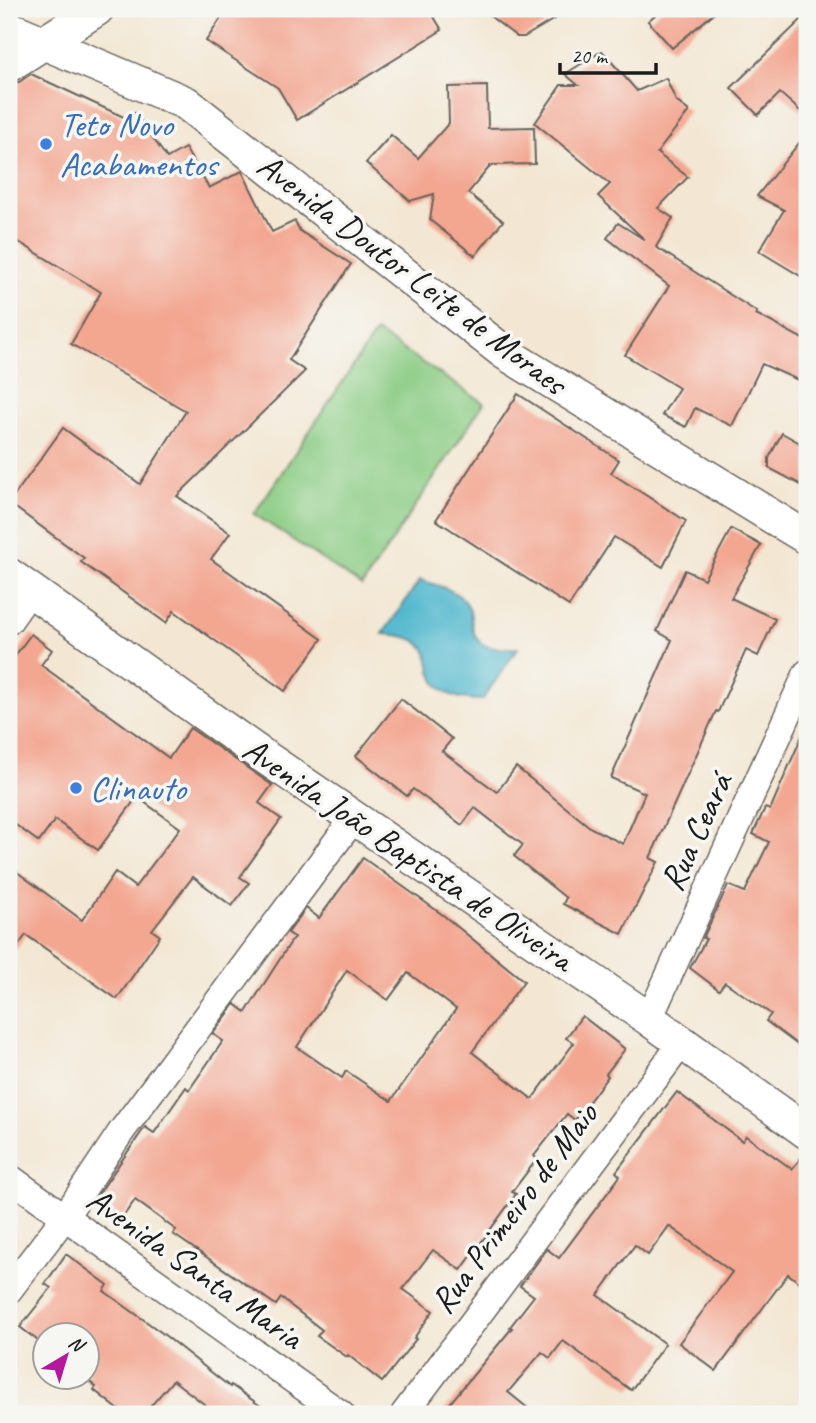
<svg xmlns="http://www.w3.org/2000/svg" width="816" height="1423" font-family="Caveat,sans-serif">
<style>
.green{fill:#8bcc84;stroke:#547450;stroke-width:2}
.water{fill:#4fb7cd;stroke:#366a74;stroke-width:2}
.building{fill:#f3a690;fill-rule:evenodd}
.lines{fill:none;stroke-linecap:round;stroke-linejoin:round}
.minor-casing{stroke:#67635c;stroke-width:29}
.tertiary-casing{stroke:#67635c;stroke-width:36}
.minor{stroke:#fff;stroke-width:26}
.tertiary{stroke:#fff;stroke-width:33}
.shop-dot{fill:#3f7fe0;stroke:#f6f6f2;stroke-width:2.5}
.labels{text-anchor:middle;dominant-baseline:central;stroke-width:7;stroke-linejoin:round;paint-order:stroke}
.shop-label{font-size:35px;fill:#366cbe;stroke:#f6f6f2;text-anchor:start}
.street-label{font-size:35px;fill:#1c1c1c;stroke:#f6f6f2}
</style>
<rect width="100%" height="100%" fill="#f6f6f2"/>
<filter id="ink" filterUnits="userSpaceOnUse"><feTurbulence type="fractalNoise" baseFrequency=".0143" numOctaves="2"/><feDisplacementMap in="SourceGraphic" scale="14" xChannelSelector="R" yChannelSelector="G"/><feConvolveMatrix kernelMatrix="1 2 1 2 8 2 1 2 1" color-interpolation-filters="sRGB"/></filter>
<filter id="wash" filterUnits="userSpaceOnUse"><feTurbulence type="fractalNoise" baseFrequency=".00686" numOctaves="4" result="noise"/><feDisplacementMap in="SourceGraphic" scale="28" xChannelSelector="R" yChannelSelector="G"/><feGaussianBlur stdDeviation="1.57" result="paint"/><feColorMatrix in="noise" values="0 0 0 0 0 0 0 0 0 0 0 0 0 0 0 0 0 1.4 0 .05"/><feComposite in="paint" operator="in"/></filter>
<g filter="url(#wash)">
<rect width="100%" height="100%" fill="#f3e7d3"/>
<polygon class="green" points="376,332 484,403 362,586 254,514"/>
<path class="water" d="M420,580c17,5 39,10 48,26 4,8 3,19 6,27 6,18 29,16 44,15l-36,52c-20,0 -44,-4 -50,-26 -3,-9 -2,-18 -8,-26 -9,-12 -27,-13 -41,-14z"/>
<g id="blocks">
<g class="building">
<polygon points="227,9 429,9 442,30 297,120 278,88 206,41"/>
<polygon points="481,9 571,9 524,37 517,37"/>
<polygon points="662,9 719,9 672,48 648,21"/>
<polygon points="807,14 807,117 780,93 758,115 731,88"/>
<polygon points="602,51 637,91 666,78 676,101 689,111 657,153 688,177 658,208 673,218 656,247 757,312 756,314 807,341 807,384 762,364 732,426 695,408 686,427 662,415 679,388 625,355 669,286 607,238 618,223 645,240 598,196 610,184 535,123 561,85 578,85 565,74"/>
<polygon points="31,74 128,119 135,113 167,158 185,148 209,188 242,171 272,232 295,221 300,231 351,264 289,360 305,371 177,496 230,533 211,559 322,639 285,691 174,611 166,623 81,562 84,558 9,503 63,428 140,484 186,411 71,344 101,292 9,236 9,84 19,82"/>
<polygon points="487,86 488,128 534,127 535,164 491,165 468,193 503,221 475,256 430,220 434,194 410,201 366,163 391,135 418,158 449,123 448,87"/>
<polygon points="807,133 807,280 759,251 784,210 757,196"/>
<polygon points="518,394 619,460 611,473 686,521 663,567 614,537 569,606 436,520"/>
<polygon points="782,433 807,447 807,488 769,468 769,458"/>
<polygon points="731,529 761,545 731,598 775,619 758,656 746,650 718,712 716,711 650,858 658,862 622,934 563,904 566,898 514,856 523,845 475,808 462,825 413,789 407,796 356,756 401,699 452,739 442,751 497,792 516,767 591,828 623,844 645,793 611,778 672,640 657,631 685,570 704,579"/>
<polygon points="31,634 52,650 41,665 169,758 190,728 272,785 259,803 281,819 240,877 249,883 232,906 193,877 152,930 160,936 117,999 26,935 9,958 9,866 82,920 115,872 135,887 180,828 137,797 98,850 55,820 39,842 9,820 9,664"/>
<polygon points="807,724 807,1052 766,1021 771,1014 725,982 719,990 690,968 706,939 703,938 728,885 745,892 769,842 753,834 765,808 770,810"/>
<path d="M363,858l80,57 81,66 -52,71 60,47 42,-56 -8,-5 16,-22 43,33 -19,25 2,2 -33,44 -8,-6 -33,42 3,3 -25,33 4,2 -55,76 -28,-20 -30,39 30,22 -19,27 2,1 -34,43 -34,-27 -1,2 -30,-21 5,-6 -41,-32 -5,7 -103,-71 3,-4 -41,-30 -13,18 -27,-19 50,-72 9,6 32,-46 3,3 34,-49 -10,-7 22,-30 11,8 48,-75 -6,-4 18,-25 13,10zM347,970l41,30 20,-27 48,36 -65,92 -45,-30 -4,7 -45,-31z"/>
<polygon points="677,1092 742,1141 746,1136 792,1169 807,1151 807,1288 788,1274 716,1371 679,1343 732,1272 669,1226 648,1255 635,1245 598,1295 665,1344 631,1390 563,1341 550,1358 542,1352 508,1392 535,1414 441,1414 512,1328 510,1327 534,1296 520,1286 547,1249 559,1258 620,1176 616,1172"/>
<polygon points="66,1254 108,1285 104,1291 162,1333 230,1387 231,1385 272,1414 211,1414 213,1411 173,1380 144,1414 124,1414 94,1390 96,1387 84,1377 88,1377 88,1335 46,1335 46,1347 20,1327 51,1288 45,1284"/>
</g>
</g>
</g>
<g filter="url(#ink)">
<use href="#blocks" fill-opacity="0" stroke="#67635c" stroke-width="2"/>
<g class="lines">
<g class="minor-casing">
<g id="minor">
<polyline points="9,621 30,591"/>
<polyline points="649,1019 807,673"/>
<polyline points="9,1177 341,1414"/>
<polyline points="9,1290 64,1218 121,1132 354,818"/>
<polyline points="404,1414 681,1044"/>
</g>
</g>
<g class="tertiary-casing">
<g id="tertiary">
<polyline points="9,28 186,103 505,353 807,538"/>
<polyline points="9,65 97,9"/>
<polyline points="9,575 253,749 649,1019 807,1132"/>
</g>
</g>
<use href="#minor" class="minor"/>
<use href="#tertiary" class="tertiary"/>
</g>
</g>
<g class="shop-dot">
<circle cx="46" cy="144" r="7"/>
<circle cx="76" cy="788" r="7"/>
</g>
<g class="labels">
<g class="shop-label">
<text x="60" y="124">Teto Novo<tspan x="60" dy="40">Acabamentos</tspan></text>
<text x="90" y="788">Clinauto</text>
</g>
<g class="street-label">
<text transform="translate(412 274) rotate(37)">Avenida Doutor Leite de Moraes</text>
<text transform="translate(696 832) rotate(-65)">Rua Ceará</text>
<text transform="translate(408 854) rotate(34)">Avenida João Baptista de Oliveira</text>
<text transform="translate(514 1208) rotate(-53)">Rua Primeiro de Maio</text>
<text transform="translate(195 1268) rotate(35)">Avenida Santa Maria</text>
</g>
</g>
<rect width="816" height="1423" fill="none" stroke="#f6f6f2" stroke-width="35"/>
<g transform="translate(66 1356) rotate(38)"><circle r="33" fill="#f6f6f2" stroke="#9f9f9c" stroke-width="2"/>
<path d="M0-5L12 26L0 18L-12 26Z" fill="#b5179e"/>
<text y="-10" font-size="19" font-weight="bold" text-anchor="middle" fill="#1c1c1c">N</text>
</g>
<path d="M560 63v10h96v-10" fill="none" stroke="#1c1c1c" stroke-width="3.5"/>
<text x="571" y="63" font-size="21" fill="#1c1c1c" stroke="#f6f6f2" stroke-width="5" paint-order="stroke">20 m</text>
</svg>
